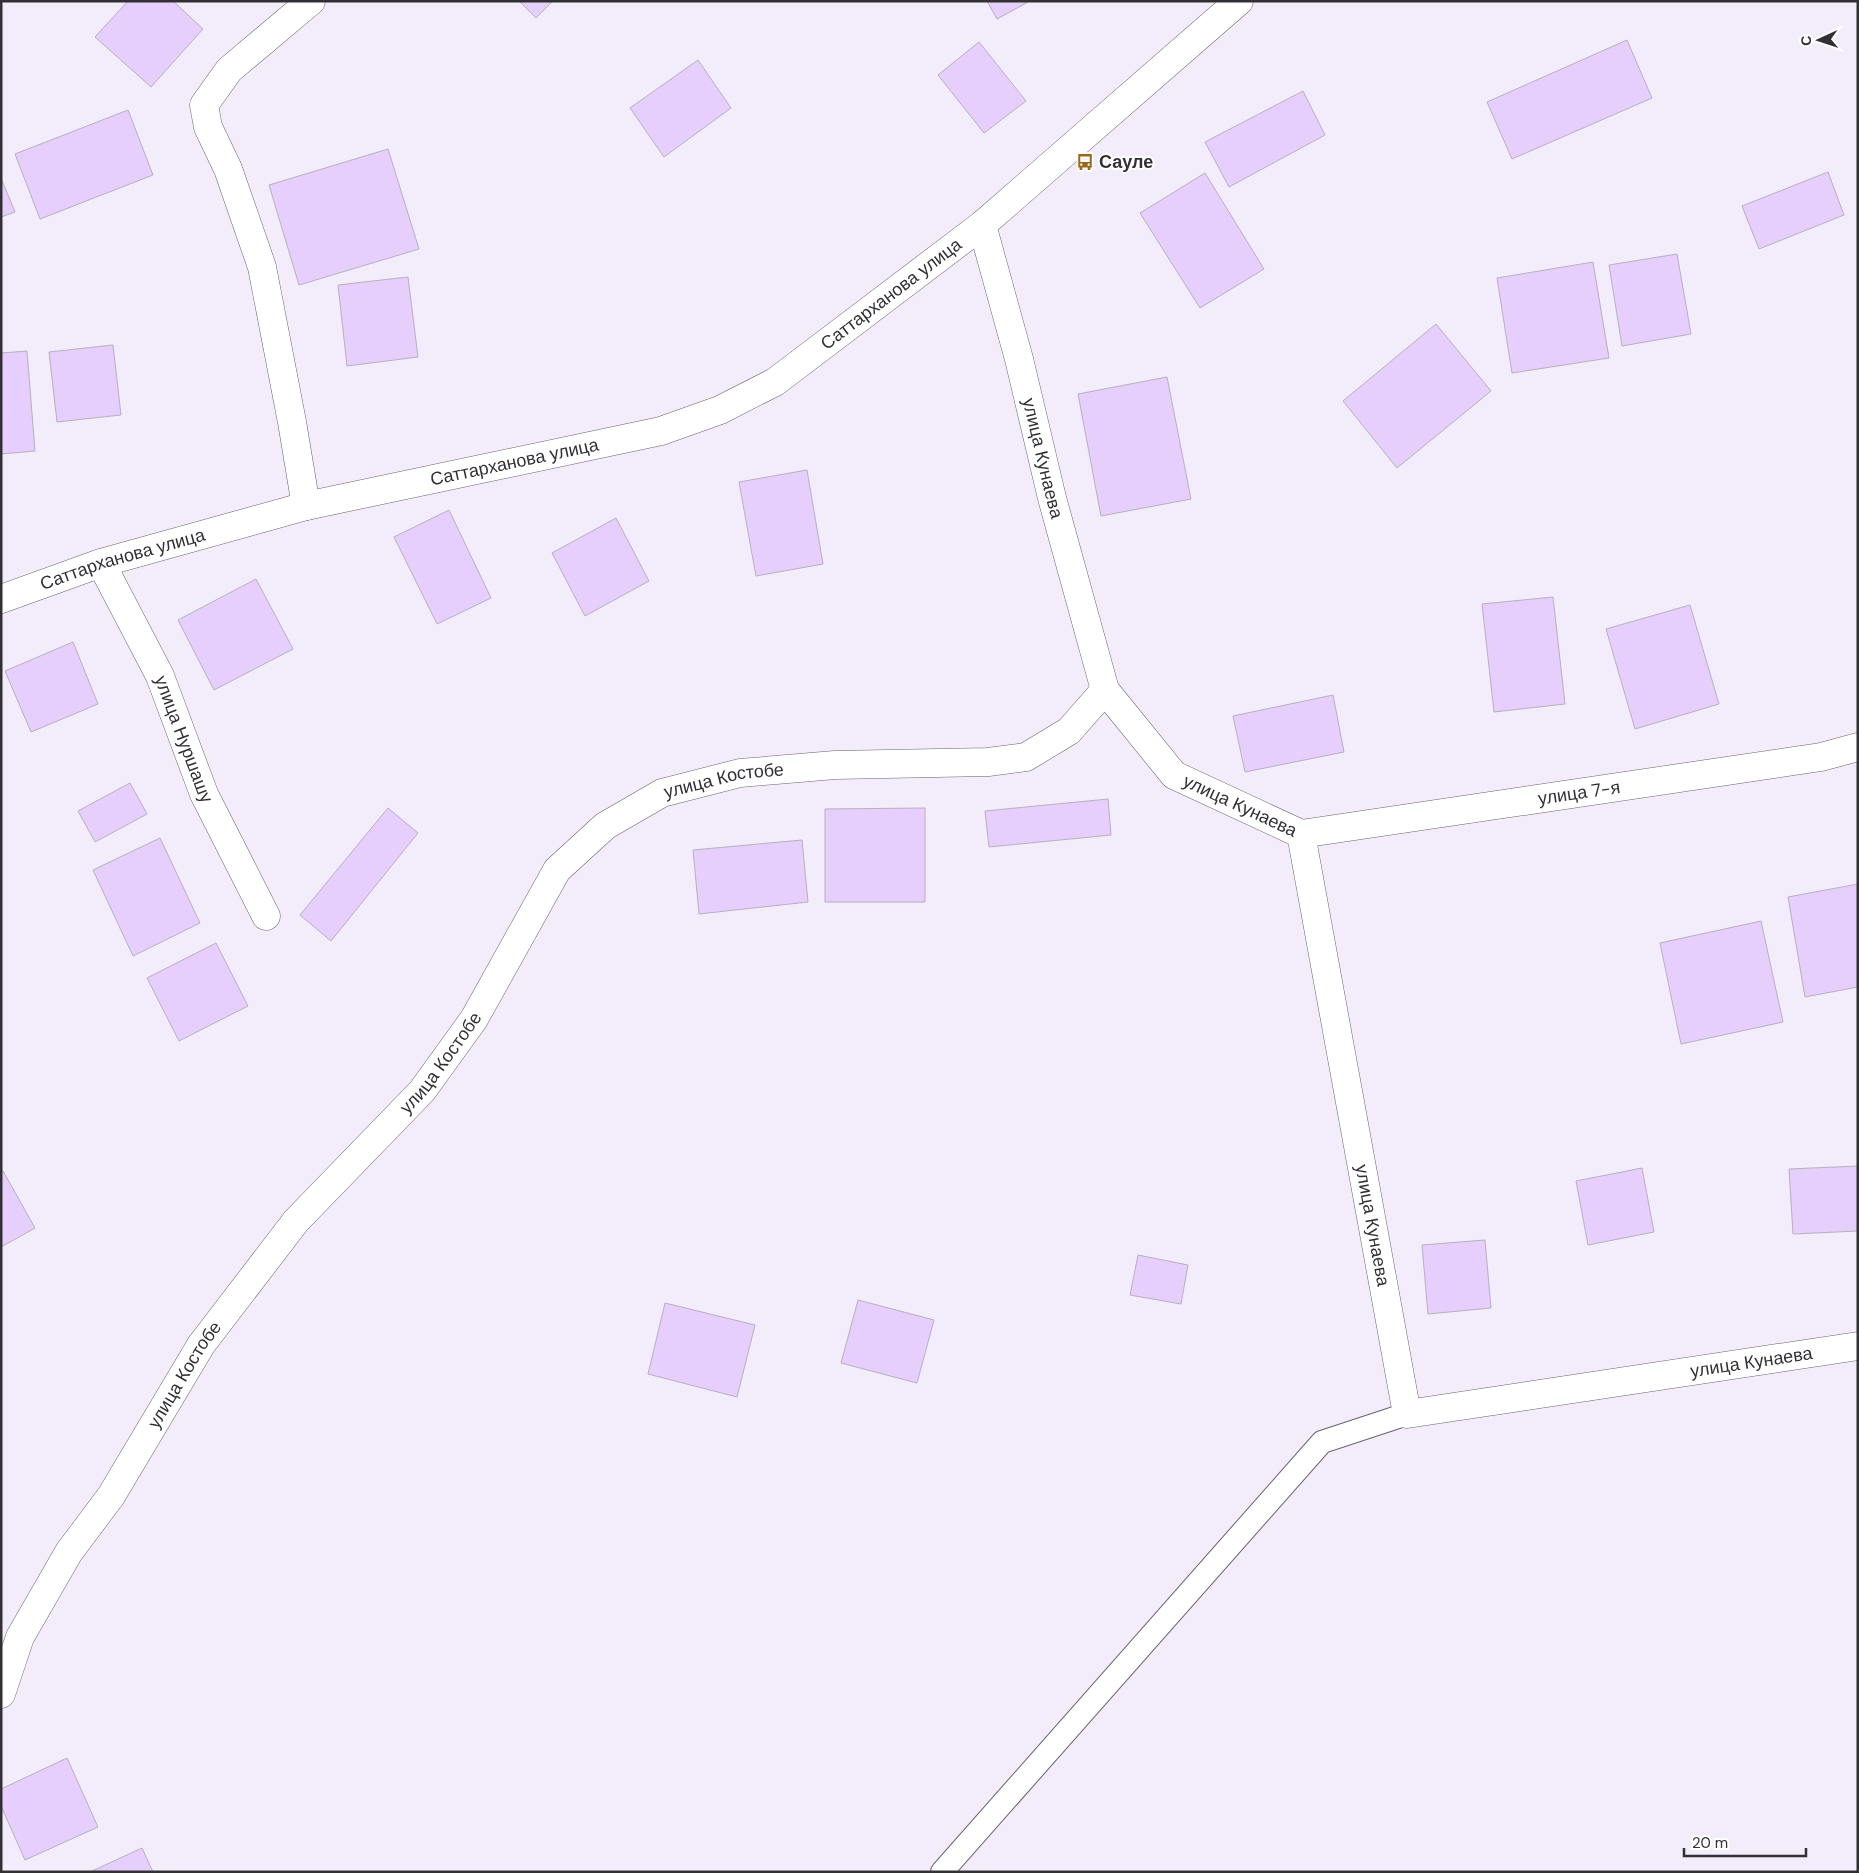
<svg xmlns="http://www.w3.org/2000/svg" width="1859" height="1873" font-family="'DM Sans',sans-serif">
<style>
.building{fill:#e6cefd;stroke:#b7b0be}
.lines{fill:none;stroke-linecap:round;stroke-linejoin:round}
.service-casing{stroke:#6a6370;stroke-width:24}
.minor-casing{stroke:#6a6370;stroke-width:29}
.tertiary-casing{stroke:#6a6370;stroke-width:29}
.service{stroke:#fff;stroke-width:22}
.minor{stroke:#fff;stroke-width:28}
.tertiary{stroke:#fff;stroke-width:28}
.labels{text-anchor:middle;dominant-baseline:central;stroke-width:4;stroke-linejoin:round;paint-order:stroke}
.poi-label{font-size:18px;font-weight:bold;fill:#323035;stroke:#fff;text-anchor:start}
.street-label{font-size:18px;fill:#323035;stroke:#fff}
</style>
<rect width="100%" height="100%" fill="#f3ecfb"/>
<g class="building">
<polygon points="128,1 173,1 203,29 151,87 95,37"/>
<polygon points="519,1 553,1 536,18"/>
<polygon points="987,1 1030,1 997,19"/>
<polygon points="1627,40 1652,98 1512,159 1487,102"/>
<polygon points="979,42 1026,101 984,133 938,75"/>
<polygon points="698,60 731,108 664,157 630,108"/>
<polygon points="1303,91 1325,135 1229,187 1205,142"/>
<polygon points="128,110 153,175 40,219 15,154"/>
<polygon points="388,149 419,249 299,285 269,185"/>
<polygon points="1828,172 1844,215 1759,249 1742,206"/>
<polygon points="1205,173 1264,269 1200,308 1140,213"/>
<polygon points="1,178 15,212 1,217"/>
<polygon points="1677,254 1691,334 1622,346 1609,265"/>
<polygon points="1593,262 1609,358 1512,373 1497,278"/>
<polygon points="408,277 418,357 347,366 338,285"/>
<polygon points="1436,324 1491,391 1397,468 1343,401"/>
<polygon points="113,345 121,415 57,422 49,352"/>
<polygon points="27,351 35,451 1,454 1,353"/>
<polygon points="1167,377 1191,499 1101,516 1078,394"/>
<polygon points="807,470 823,564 756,576 739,482"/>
<polygon points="449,510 491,598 437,624 394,537"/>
<polygon points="616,518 649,581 585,616 552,553"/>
<polygon points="256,579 293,649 214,690 178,620"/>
<polygon points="1553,597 1565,704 1494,712 1482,604"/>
<polygon points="1690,605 1719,704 1635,729 1606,629"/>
<polygon points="73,642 98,704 31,732 5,671"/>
<polygon points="1333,695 1344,752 1245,772 1233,716"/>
<polygon points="130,783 147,814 95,842 78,811"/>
<polygon points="1108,799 1111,835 989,847 985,811"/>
<polygon points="388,808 418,833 331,941 300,915"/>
<polygon points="925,808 925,902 825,902 825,809"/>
<polygon points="160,838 200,923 133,956 93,870"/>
<polygon points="802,840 808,902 699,914 693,850"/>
<polygon points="1858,884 1858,987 1805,997 1788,897"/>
<polygon points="1761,921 1783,1022 1681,1044 1660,943"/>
<polygon points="216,943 248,1006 179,1041 147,978"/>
<polygon points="1858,1166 1858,1231 1793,1234 1789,1169"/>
<polygon points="1642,1168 1654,1232 1588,1245 1576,1181"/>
<polygon points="3,1171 35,1228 1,1247 1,1172"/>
<polygon points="1485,1240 1491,1308 1428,1314 1422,1245"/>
<polygon points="1138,1255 1188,1265 1181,1304 1130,1295"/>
<polygon points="858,1300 934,1320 917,1383 841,1363"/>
<polygon points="665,1303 755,1325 737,1397 648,1374"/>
<polygon points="67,1758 98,1827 25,1860 1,1806 1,1789"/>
<polygon points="142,1848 153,1872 90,1872"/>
</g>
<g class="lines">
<g class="service-casing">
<polyline id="service" points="942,1872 1322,1442 1407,1414"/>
</g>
<g class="minor-casing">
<g id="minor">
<path id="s1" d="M982,225l37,134 33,139 53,192"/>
<polyline points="306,506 292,422 262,267 228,169 208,127 204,105 229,70 311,1"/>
<path id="s2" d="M101,563l59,113 44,118 62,122"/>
<path id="s3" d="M1301,834l520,-77 37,-10"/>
<path id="s4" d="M1,1694l19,-57 49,-85 42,-56 90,-151 95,-124 126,-130 52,-72 83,-149 48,-44 57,-33 78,-20 95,-8 153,-3 38,-5 43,-26 36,-41 69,85 127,59 106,580 451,-68"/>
</g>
</g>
<g class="tertiary-casing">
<g id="tertiary">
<path id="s5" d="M1,599l100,-36 205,-57 355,-75 59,-21 55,-28 207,-157 257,-224"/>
</g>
</g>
<use href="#service" class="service"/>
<use href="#minor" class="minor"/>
<use href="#tertiary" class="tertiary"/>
</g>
<defs>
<g id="bus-bare" transform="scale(1.35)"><path d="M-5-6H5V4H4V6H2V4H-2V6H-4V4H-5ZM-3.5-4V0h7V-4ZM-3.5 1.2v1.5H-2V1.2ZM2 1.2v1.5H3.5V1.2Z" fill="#976919" stroke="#fff" stroke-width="2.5" paint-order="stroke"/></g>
</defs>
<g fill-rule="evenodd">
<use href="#bus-bare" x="1085" y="162"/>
</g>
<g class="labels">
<g class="poi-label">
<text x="1099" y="162">Сауле</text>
</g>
<g class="street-label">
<text stroke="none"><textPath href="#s5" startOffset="952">Саттарханова улица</textPath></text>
<text stroke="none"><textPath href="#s1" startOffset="241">улица Кунаева</textPath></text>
<text stroke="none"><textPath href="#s5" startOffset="532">Саттарханова улица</textPath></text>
<text stroke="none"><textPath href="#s5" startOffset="128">Саттарханова улица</textPath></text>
<text stroke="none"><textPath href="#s2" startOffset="195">улица Нуршашу</textPath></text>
<text stroke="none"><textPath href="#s4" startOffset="1195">улица Костобе</textPath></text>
<text stroke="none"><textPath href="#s3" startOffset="281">улица 7-я</textPath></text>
<text stroke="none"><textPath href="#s4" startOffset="1786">улица Кунаева</textPath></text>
<text stroke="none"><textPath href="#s4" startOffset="775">улица Костобе</textPath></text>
<text stroke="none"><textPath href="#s4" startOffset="2251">улица Кунаева</textPath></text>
<text stroke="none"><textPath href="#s4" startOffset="2791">улица Кунаева</textPath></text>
<text stroke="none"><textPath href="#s4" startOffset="370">улица Костобе</textPath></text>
</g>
</g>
<rect width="1859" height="1873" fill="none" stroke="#323035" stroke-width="5"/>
<g transform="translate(1819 40) rotate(267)" stroke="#ffffff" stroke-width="4" paint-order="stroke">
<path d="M0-4L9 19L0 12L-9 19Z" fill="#323035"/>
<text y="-8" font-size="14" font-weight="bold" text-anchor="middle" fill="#323035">С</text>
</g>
<path d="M1684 1848v8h122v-8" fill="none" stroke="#323035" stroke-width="2.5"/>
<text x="1692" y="1848" font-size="15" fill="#323035" stroke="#ffffff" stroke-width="4" paint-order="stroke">20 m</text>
</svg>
